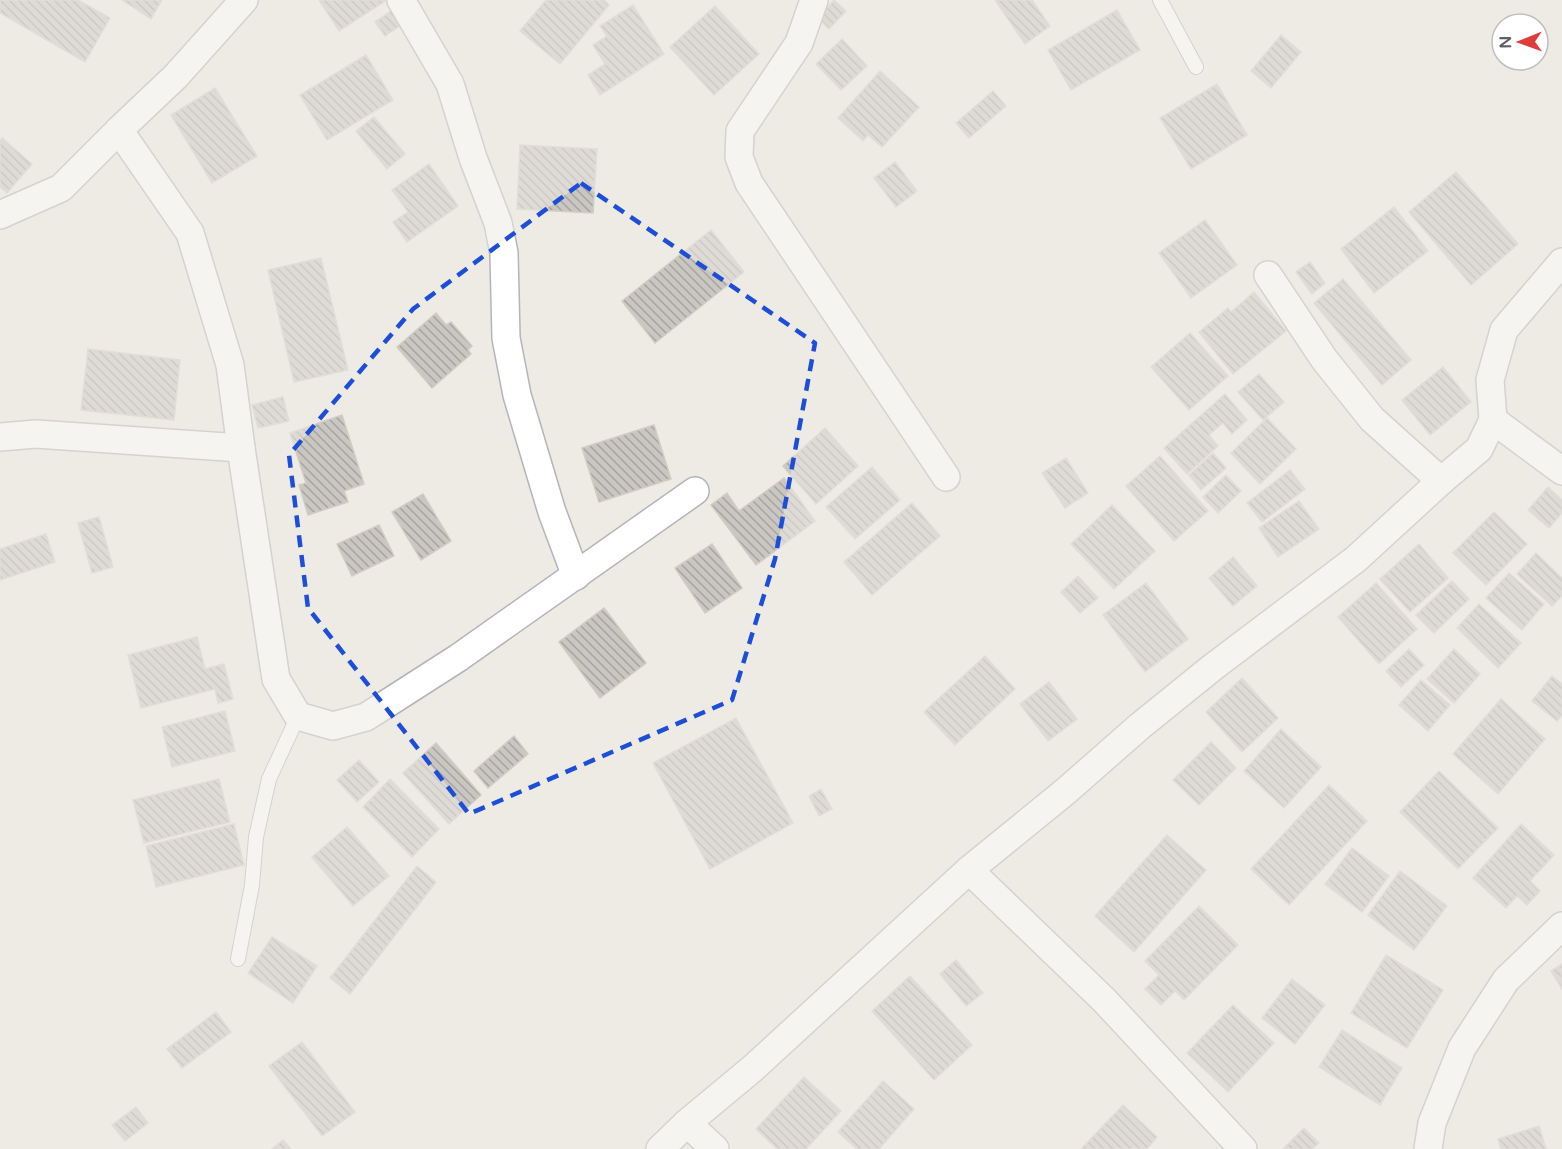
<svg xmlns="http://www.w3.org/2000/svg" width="1562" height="1149" font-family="'Varela Round',sans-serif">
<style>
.building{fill:url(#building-back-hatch);stroke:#d2cdc3;stroke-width:1.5}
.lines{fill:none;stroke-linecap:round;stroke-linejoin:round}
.service-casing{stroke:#b2b5b9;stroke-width:16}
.minor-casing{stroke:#b2b5b9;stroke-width:30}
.service{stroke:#fff;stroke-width:14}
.minor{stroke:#fff;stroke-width:27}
.marked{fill:none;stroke:#1d4ed8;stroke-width:4.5;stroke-dasharray:12 8;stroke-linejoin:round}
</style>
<defs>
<pattern id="building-back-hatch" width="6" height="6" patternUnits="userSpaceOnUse" patternTransform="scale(1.5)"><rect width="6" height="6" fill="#cac6c2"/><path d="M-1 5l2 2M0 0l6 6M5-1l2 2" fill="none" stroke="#a7a4a1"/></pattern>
</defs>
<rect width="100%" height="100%" fill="#eeebe5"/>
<g class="building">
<polygon points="0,0 78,0 110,18 85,62 0,13"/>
<polygon points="122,0 162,0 151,19"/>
<polygon points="319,0 387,0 339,31"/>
<polygon points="546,0 604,0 609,5 560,64 520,31"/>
<polygon points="834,0 846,11 829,29 818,18"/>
<polygon points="995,0 1032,0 1050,26 1025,44"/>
<polygon points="633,5 664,54 600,95 588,75 605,64 593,45 607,36 600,26"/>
<polygon points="715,6 759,54 714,95 670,47"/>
<polygon points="394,9 404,23 385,36 375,22"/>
<polygon points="1117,10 1140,50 1071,90 1048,50"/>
<polygon points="1281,35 1301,52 1271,88 1251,71"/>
<polygon points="842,39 867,66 841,90 816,64"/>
<polygon points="366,55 393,100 327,140 300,95"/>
<polygon points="880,71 919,107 882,147 868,135 863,141 838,118"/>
<polygon points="1217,84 1247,135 1191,169 1160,118"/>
<polygon points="215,88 257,156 212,183 171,115"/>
<polygon points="993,91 1006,106 969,138 956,123"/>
<polygon points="374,117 405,154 387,169 356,131"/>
<polygon points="2,138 32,164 7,193 0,187 0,141"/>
<polygon points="520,145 597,149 593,213 517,209"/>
<polygon points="895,162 917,191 896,207 874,178"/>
<polygon points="429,164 458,206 407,242 393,222 408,212 392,190"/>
<polygon points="1456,172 1518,244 1471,285 1409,212"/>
<polygon points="1394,207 1428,251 1374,293 1341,249"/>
<polygon points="1205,220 1237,265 1191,298 1159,253"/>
<polygon points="711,230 744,272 655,343 622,301"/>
<polygon points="321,258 348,370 294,382 268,270"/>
<polygon points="1310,262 1325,283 1312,294 1296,272"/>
<polygon points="1343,279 1411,360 1382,385 1314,303"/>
<polygon points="1254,292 1286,331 1233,374 1199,332 1228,308 1231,312"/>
<polygon points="436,313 446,325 451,322 472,346 468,350 471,354 432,388 397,347"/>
<polygon points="1190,333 1228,376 1189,410 1151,367"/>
<polygon points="88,349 180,360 174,420 81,410"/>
<polygon points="1443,367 1471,402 1430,435 1402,400"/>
<polygon points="1259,374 1284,402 1263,420 1238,392"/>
<polygon points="1225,394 1247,420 1232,434 1223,423 1209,435 1218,446 1187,474 1164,448"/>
<polygon points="283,397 289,421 258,428 252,405"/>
<polygon points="342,415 364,484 344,491 348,502 308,515 299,485 306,483 290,433"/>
<polygon points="1267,418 1296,449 1260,484 1231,453"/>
<polygon points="654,425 671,479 599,502 582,448"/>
<polygon points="825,428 858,466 816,504 783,466"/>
<polygon points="1213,453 1226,468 1201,490 1189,475"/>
<polygon points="1160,456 1208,511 1174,541 1126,486"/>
<polygon points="1066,458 1088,493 1065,508 1042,473"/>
<polygon points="872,467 900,500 855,539 826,507"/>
<polygon points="1290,470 1305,489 1262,522 1247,503"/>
<polygon points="1226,475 1241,491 1218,513 1203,497"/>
<polygon points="784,478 815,521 756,565 711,505 727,493 739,511"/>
<polygon points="1548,487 1562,500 1562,513 1549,528 1528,510"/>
<polygon points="423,494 451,541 421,560 392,512"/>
<polygon points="1299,501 1319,529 1278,557 1259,528"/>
<polygon points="912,503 940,536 872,595 844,562"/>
<polygon points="1112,505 1155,551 1114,589 1071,544"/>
<polygon points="1494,512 1527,544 1486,585 1453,553"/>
<polygon points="99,517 113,567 92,573 78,523"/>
<polygon points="379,525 394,556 352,576 337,544"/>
<polygon points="46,534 55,562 0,580 0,549"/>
<polygon points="712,544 742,588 705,613 675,568"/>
<polygon points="1419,544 1448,578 1410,612 1380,579"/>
<polygon points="1536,553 1562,578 1562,596 1552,606 1517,574"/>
<polygon points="1233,557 1257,586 1233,606 1209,578"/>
<polygon points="1509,573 1544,604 1522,630 1486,598"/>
<polygon points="1078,576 1098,598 1080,613 1061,592"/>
<polygon points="1452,581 1469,599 1434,633 1416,615"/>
<polygon points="1146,583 1188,639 1145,672 1103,615"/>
<polygon points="1376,583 1417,629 1379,664 1338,617"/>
<polygon points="1479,604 1521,643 1498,668 1457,628"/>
<polygon points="604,608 646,663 600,698 559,642"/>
<polygon points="197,637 205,669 224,664 233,699 218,703 215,689 141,708 128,655"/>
<polygon points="1409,649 1424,665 1401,687 1386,671"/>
<polygon points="1454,649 1480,674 1454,703 1427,679"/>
<polygon points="985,656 1015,689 955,745 924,712"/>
<polygon points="1552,676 1562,684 1562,715 1557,721 1532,701"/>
<polygon points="1242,678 1278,718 1242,752 1206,712"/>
<polygon points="1421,680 1450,705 1428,731 1399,705"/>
<polygon points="1049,682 1077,719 1048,741 1020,704"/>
<polygon points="1501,699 1545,739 1498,794 1453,754"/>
<polygon points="225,711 235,751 172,767 162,727"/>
<polygon points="736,718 793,823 710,869 653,763"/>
<polygon points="1281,729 1321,767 1284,808 1244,771"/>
<polygon points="514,736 528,754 488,788 474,771"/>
<polygon points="1211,742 1236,768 1199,805 1173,780"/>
<polygon points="436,743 481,795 449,824 403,773"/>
<polygon points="359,760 379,782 357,802 337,780"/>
<polygon points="1439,771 1498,828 1458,869 1400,812"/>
<polygon points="219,779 230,822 144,843 133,800"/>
<polygon points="390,779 439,829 412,857 363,807"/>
<polygon points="1329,785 1367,821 1289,905 1251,869"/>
<polygon points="821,789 832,809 819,816 809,796"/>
<polygon points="234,824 244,865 156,887 146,846"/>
<polygon points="1521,824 1554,855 1530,881 1540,891 1527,905 1517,896 1506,908 1473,878"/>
<polygon points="347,827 389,876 353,906 312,857"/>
<polygon points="1167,835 1206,870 1134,952 1095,916"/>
<polygon points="1352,848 1389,876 1362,912 1325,884"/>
<polygon points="417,866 436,882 350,994 330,978"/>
<polygon points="1400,871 1447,906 1414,950 1368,915"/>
<polygon points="1199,906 1238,945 1184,1000 1175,991 1161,1005 1145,989 1159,975 1145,961"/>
<polygon points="272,937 317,966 293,1003 248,973"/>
<polygon points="1386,955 1443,990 1407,1048 1351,1013"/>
<polygon points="956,960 983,993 966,1006 940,974"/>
<polygon points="1562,964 1562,989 1551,971"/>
<polygon points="910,976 972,1045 934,1080 872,1011"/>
<polygon points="1292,979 1325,1005 1295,1044 1262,1018"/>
<polygon points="1233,1005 1274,1043 1228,1092 1187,1053"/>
<polygon points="216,1012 231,1032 182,1068 167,1049"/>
<polygon points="1342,1030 1402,1068 1380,1105 1319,1067"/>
<polygon points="302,1042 355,1112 322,1136 269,1066"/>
<polygon points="804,1077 841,1111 806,1149 777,1149 756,1129"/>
<polygon points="883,1081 914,1109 879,1149 857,1149 838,1132"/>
<polygon points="1123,1105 1157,1137 1147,1149 1081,1149"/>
<polygon points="136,1107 148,1123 125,1141 112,1125"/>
<polygon points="1539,1126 1546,1149 1501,1149 1498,1139"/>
<polygon points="1304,1128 1319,1143 1312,1149 1283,1149"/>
<polygon points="283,1140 291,1149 272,1149"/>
</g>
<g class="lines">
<g class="service-casing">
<g id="service">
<polyline points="1160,0 1196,67"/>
<polyline points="238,959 252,885 256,837 269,779 298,716"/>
</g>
</g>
<g class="minor-casing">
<g id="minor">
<polyline points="401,0 450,84 473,158 498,223 504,253 506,338 517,395 552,512 576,576"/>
<polyline points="814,0 799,43 740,131 739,157 749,183 946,477"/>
<polyline points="119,130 190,233 230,365 241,448 276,679 298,716 333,726 366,717 458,658 695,491"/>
<polyline points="0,215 61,188 119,130 176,76 244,0"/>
<polyline points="1268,275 1324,359 1372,419 1441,481"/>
<polyline points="1493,420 1562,471"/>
<polyline points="0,437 36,434 241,448"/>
<polyline points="969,870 1104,1000 1243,1149"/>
<polyline points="687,1123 715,1149"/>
<polyline points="660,1149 687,1123 752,1069 969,870 1066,791 1140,726 1213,667 1356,559 1441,481 1479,449 1493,420 1490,380 1504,330 1562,262"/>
<polyline points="1428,1149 1432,1123 1462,1048 1506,980 1562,926"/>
</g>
</g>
<use href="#service" class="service"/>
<use href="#minor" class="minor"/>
</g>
<path d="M0 0H1562V1149H0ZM581,183l234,160 -40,216 -43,141 -263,114 -161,-206 -19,-153 124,-146z" fill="#eeebe5" fill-opacity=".55" fill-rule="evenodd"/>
<path class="marked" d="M581,183l234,160 -40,216 -43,141 -263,114 -161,-206 -19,-153 124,-146z"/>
<g transform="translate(1520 42) rotate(269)"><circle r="28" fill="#ffffff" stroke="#bebfc1" stroke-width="1.5"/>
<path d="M0-4.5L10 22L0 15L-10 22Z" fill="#de3d3a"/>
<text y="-9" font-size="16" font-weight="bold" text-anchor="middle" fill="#5c6064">N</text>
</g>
</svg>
